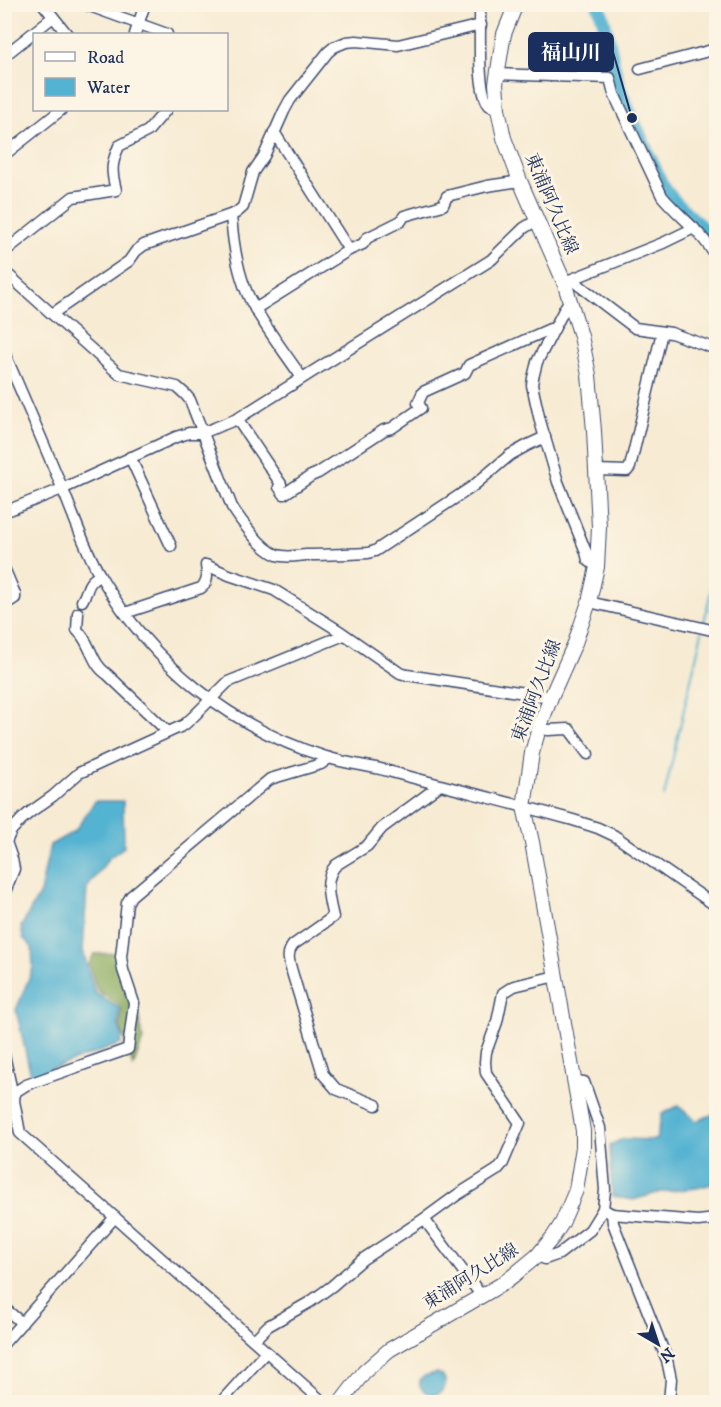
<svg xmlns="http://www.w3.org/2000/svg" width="721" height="1407" font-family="'IM FELL DW Pica','Noto Serif JP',serif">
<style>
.forest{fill:#89aa5f;stroke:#526c5e;stroke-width:1.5}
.water{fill:#54b3d2;stroke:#387198;stroke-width:1.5}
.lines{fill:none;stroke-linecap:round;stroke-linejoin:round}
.stream{stroke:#54b3d2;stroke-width:2}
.river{stroke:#54b3d2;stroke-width:14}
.minor-casing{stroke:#3c4b70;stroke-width:13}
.major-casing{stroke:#3c4b70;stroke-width:16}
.minor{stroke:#fff;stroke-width:10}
.major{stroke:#fff;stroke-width:14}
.labels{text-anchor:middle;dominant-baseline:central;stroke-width:6;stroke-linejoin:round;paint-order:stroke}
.street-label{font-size:18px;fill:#1b2f5e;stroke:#fcf5e5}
.leader{fill:none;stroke:#1b2f5e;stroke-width:2}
.callout-dot{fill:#1b2f5e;stroke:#fcf5e5;stroke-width:2}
.callout{fill:#1b2f5e;stroke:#1b2f5e;stroke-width:2}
.callout-label{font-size:20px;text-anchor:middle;font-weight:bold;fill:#fff}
</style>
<rect width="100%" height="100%" fill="#fcf5e5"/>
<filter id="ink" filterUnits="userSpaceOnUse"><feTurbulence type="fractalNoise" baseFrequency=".0167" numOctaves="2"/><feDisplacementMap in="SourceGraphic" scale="12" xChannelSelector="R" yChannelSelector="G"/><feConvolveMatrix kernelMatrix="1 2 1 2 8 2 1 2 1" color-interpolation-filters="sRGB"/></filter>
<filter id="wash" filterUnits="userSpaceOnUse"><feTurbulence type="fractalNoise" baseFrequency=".008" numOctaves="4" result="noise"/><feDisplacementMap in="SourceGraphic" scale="24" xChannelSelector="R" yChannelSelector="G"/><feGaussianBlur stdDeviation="1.35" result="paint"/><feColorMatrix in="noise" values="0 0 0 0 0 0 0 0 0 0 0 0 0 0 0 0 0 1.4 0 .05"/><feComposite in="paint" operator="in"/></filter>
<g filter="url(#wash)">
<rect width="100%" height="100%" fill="#f7ebd3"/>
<polygon class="forest" points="118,953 137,1009 143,1040 133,1067 120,1025 122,1008 97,990 89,964 94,954"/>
<g class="water">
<polygon points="95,801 123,801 124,847 109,858 87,888 83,951 95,993 120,1009 118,1025 122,1035 121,1044 31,1076 16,1010 33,968 32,947 23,938 21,927 40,893 50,845 75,831"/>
<polygon points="678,1106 697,1121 716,1113 716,1183 697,1188 661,1192 633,1200 612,1196 610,1145 623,1139 656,1140 662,1114"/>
<path d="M437,1373c19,7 2,28 -10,20 -2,-1 -6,-5 -7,-7 -3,-10 10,-12 17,-13z"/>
</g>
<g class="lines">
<g class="stream">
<polyline points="704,623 716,567"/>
<polyline points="664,796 702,632"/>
</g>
<path class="river" d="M598,4c11,25 13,60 22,87l41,92c14,26 42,39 55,64"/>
</g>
</g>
<g filter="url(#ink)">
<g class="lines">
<g class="minor-casing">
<g id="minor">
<polyline points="43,4 67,34"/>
<polyline points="84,4 167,34"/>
<path d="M480,4c1,23 -4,85 9,101 3,2 5,3 9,4"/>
<polyline points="135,34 145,4"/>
<polyline points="4,56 53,17"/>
<polyline points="640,69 716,49"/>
<path d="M497,74l113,4 4,16 48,102c18,22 39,34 54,61"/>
<polyline points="274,132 349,250"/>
<polyline points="4,155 61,110"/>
<path d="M231,215c2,28 7,64 22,90 14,25 33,49 49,73"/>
<path d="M4,252l69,-55 43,-7c-5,-19 -5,-26 3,-44l29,-15 18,-21"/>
<path d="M4,271l115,103 58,13 8,7 5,6 42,107c9,14 29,42 45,48 9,3 19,1 29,0 20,0 41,-1 62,-2l7,-2 97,-64 38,-32 18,-10 17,-8"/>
<polyline points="572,280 635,328 671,333 716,349"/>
<polyline points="567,281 663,243 694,228"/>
<polyline points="570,302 566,306 537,362 533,378 532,385 540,421 558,482 586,552 588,560 597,567"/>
<polyline points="255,309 349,250 363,244 367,238 401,221 404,216 443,205 447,196 487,186 520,181"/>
<polyline points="52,314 129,261 136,251 144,245 236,213 243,207 253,172 264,156 284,111 290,100 328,52 334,47 346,42 356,41 398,45 481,25"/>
<path d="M4,352c20,46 40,92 59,138 12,29 22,60 38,87 51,87 129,150 225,180 20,7 42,8 62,14 62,17 124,32 185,49l25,8 17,8 101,70"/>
<polyline points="237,419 281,484 279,487 284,494 311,476 318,473 384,430 392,428 421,408 418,403 423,392 465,373 469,365 550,329 554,329"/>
<polyline points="130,457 171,546"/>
<polyline points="596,470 627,471 630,467 662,332"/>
<polyline points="4,512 62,489 176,437 189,433 202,433 237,419 491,260 524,228 537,220"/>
<polyline points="4,568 15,594 15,598 4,605"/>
<path d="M82,601c8,-13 3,-17 18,-26"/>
<polyline points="589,602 716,631"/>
<path d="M78,613l-1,17c14,12 14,34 30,44l61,58"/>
<path d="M125,613l76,-25c8,-6 6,-14 5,-23l23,10 45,15 67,42 59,41 7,2 144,22"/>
<polyline points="539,728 548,730 569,729 588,754"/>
<polyline points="4,894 14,869 12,859 6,842 11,831 21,820 29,813 53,796 79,773 184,725 194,716 228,682 344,635"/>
<polyline points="4,1055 11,1087 15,1092 14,1101 20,1133 323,1402"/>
<polyline points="15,1092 26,1085 51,1076 128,1049 134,1003 123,970 121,957 127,903 131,896 270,779 321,764 329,758"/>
<path d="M376,1105l-40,-16 -13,-15 -31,-102c-3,-11 -6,-18 1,-27l40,-28c-4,-17 -10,-38 3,-52l31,-19 15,-18 58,-43"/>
<polyline points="603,1209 612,1214 613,1223 667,1360 671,1379 669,1402"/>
<polyline points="612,1214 698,1221 716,1219"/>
<polyline points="424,1219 481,1295"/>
<polyline points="537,1256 545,1259 559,1254 590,1230 603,1209 605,1190 600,1128 584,1082 575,1081"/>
<polyline points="4,1308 22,1323"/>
<polyline points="254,1340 268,1326 310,1302 332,1286 363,1259 424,1219 457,1195 497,1170 503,1163 520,1123 486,1073 485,1062 486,1052 497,1022 503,993 514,986 556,976"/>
<polyline points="4,1343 115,1217"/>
<polyline points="221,1402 266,1352"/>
</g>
</g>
<g class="major-casing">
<polyline id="major" points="341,1402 364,1372 389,1350 502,1284 514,1275 537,1256 553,1237 562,1223 576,1190 583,1147 583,1131 580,1113 532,842 524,807 532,753 539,728 551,697 575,643 589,602 597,567 599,527 594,431 589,375 581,336 564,282 520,181 504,138 498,109 496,84 501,51 504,34 516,4"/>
</g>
<use href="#minor" class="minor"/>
<use href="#major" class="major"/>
</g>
</g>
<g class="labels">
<g class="street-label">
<text transform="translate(551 204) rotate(67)">東浦阿久比線</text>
<text transform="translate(537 691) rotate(-69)">東浦阿久比線</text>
<text transform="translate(471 1277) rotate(-32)">東浦阿久比線</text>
</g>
</g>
<path class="leader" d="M632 118L613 52"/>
<circle class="callout-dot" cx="632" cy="118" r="6"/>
<rect class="callout" x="529" y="33" width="84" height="38" rx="6"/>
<g class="callout-label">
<text x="571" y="59">福山川</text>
</g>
<rect width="721" height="1407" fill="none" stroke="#fcf5e5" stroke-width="24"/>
<rect x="33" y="33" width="195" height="78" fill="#fcf5e5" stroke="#a2a6af" stroke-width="1.5"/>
<rect x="45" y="52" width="30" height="9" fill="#ffffff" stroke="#a2a6af" stroke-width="1.5"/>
<text x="87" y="63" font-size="18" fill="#1b2f5e">Road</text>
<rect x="45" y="78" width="30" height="18" fill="#54b3d2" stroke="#a2a6af" stroke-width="1.5"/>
<text x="87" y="93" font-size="18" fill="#1b2f5e">Water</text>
<g transform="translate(658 1344) rotate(141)" stroke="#fcf5e5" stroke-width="4.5" paint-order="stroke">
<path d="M0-4.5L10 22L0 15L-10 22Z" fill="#1b2f5e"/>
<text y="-9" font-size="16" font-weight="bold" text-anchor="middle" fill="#1b2f5e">N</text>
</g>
</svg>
